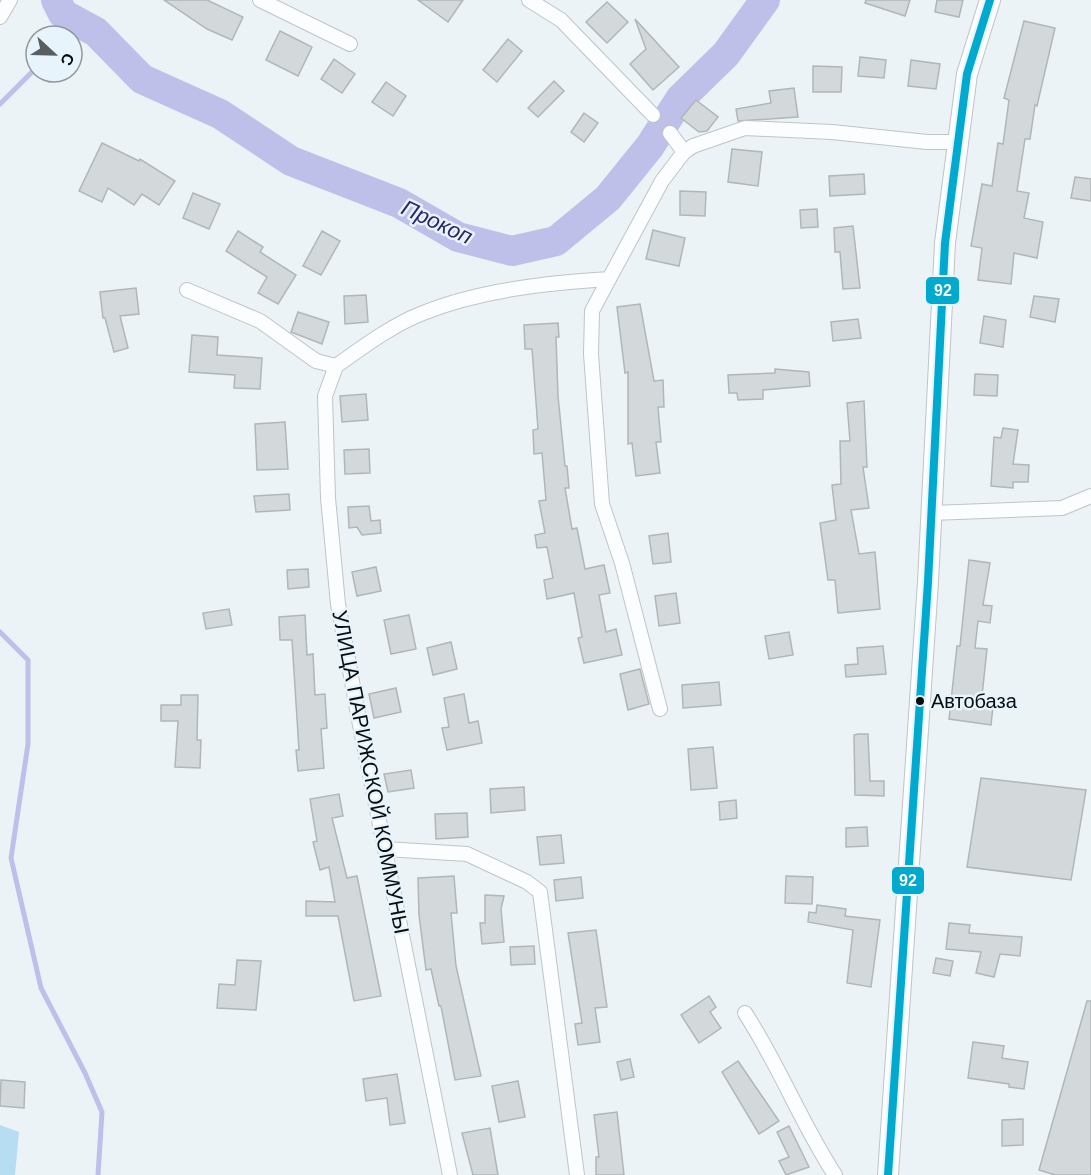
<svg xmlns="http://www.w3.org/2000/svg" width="1091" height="1175" font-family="Arial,sans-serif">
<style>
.forest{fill:#b7ddf2}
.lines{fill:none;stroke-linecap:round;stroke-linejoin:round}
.stream{stroke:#bec0e9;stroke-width:5}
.river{stroke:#bec0e9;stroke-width:30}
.building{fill:#d3d9db;stroke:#b1b6b8;stroke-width:1.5}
.street-casing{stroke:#bfc4c7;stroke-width:16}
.secondary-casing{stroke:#bfc4c7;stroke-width:22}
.street{stroke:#fcfdfe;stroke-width:14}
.secondary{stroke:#fcfdfe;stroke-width:20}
.bus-1-casing{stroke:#e8f4fb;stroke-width:12}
.bus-1{stroke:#00a9ce;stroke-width:8}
.bus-dot{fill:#090d0f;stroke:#e8f4fb;stroke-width:2}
.labels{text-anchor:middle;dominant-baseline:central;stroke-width:5;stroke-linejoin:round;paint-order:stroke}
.bus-label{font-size:20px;fill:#090d0f;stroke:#e8f4fb;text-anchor:start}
.street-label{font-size:21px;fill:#090d0f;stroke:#e8f4fb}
.water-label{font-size:22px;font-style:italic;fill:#2e2466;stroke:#e8f4fb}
.line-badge{stroke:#e8f4fb;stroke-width:2}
.badge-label{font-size:16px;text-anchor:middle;font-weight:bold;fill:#fff}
</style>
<rect width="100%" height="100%" fill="#ecf3f7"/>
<polygon class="forest" points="0,1125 19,1132 15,1175 0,1175"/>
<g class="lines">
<g class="stream">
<polyline points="52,36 63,14"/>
<polyline points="0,104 36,68"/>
<polyline points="0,632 28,660 28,744 11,858 41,988 85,1073 102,1112 98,1175"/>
</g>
<polyline class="river" points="56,0 63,14 96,32 142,79 220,114 291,161 399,203 458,237 512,251 556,241 608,198 650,146 680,99 726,54 765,0"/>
</g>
<g class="building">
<polygon points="164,0 207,0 243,17 232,40 207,29"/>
<polygon points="418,0 463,0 448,22"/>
<polygon points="866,0 910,0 905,16 865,3"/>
<polygon points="937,0 963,0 959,17 935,12"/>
<polygon points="607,2 628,22 607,43 586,22"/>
<polygon points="635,19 679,67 653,90 630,64 646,49"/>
<polygon points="1024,21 1055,28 1037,106 1035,105 1030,139 1025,139 1017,191 1029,193 1024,218 1043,222 1037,258 1014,253 1011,284 978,280 982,248 971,246 982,184 992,186 998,143 1003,144 1009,100 1004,98"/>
<polygon points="280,31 312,47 298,76 266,60"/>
<polygon points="508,39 522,51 497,82 483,70"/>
<polygon points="860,57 886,60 884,78 858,76"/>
<polygon points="334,59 355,74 342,93 321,79"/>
<polygon points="911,60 940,64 936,89 908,86"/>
<polygon points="813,66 842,67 841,92 813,92"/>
<polygon points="554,81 564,91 538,117 528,108"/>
<polygon points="386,82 406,96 393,116 372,102"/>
<polygon points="794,88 798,117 738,121 736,109 771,103 769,91"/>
<polygon points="696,100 718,117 707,131 699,132 681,118"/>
<polygon points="584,113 598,123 584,142 571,132"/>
<polygon points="102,143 139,161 140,159 175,181 159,205 142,194 134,205 108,188 102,202 79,191"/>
<polygon points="732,149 762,152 758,186 728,182"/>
<polygon points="864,174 865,194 830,196 829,176"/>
<polygon points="1075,177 1091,179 1091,201 1071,198"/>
<polygon points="680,191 706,192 705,216 680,215"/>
<polygon points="193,193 220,204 209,229 183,218"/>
<polygon points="817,209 818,227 801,228 800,210"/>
<polygon points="853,226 860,288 843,289 840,252 835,252 834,228"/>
<polygon points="653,230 685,238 679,266 646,259"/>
<polygon points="238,231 263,247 260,252 296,275 278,304 258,293 267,277 226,251"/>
<polygon points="322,231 340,241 321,275 303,266"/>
<polygon points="136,288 139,314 120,316 128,348 114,352 105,318 103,318 100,292"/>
<polygon points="366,295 368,322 345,324 344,296"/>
<polygon points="1034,296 1059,299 1055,322 1030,317"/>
<polygon points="640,304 654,381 663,380 664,407 658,407 661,442 656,442 660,473 636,476 632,443 628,444 628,372 625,373 617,307"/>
<polygon points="298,312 329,322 322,344 291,332"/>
<polygon points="984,316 1006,320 1003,347 980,343"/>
<polygon points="858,319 861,338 833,341 831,322"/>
<polygon points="558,323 559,337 556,337 558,396 565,466 567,466 569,488 565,488 572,529 577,528 585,569 604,565 610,593 599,595 606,632 616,629 622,655 584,663 578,638 582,637 574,593 547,599 544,580 553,578 547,547 537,548 535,535 545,533 539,501 546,500 542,453 534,454 533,430 538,429 532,349 525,349 524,325"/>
<polygon points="192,335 218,337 217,355 262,358 260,389 234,388 235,375 189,372"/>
<polygon points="775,369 809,372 810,386 763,390 763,399 738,400 737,393 729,393 728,375 775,373"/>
<polygon points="975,374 998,375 997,396 974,395"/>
<polygon points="366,394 368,420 342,422 340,396"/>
<polygon points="864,401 867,467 863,467 869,508 851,510 859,554 875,552 880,609 838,613 835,580 828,580 820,523 836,520 832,485 841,484 840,441 850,441 847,403"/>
<polygon points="285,422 288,469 257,470 255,424"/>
<polygon points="1003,428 1018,430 1013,464 1029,465 1028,482 1013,482 1013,488 991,486 994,437 1001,438"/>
<polygon points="369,449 370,473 345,474 344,450"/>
<polygon points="289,494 290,510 256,512 254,496"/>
<polygon points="369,506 371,521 380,520 381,533 362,535 357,527 349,528 348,507"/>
<polygon points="668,533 671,562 653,564 649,536"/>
<polygon points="969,560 990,563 983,605 992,606 990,623 978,621 975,648 987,649 982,696 994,697 991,725 949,719 957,646 960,646"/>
<polygon points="376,567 381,591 357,596 352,572"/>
<polygon points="308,569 309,587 288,589 287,570"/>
<polygon points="676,593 680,623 659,626 655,596"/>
<polygon points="229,609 232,625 206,629 203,613"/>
<polygon points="305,615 307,655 313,654 315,695 325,694 327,728 321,729 324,768 298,771 296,750 299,750 292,640 280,640 279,617"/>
<polygon points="409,615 416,649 391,654 384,620"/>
<polygon points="789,632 793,655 769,659 765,636"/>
<polygon points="451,642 457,669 433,675 427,648"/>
<polygon points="883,646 886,674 846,677 845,665 858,664 857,648"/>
<polygon points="640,669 649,704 628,710 620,674"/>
<polygon points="719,682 721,705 683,708 682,685"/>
<polygon points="396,688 401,712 374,718 369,694"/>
<polygon points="464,694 469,723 478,721 482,743 447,750 442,728 449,727 444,698"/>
<polygon points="181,695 198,695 197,740 201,740 200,768 175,767 178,721 161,721 161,705 181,705"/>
<polygon points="858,734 868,734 870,781 884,781 884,796 855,795 854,735"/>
<polygon points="713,747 717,788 691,790 688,749"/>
<polygon points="411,770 414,788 388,792 384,774"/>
<polygon points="981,778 1086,790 1071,880 967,867"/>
<polygon points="524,787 525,810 491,813 490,789"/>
<polygon points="339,794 343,816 332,818 347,878 357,876 381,996 354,1001 338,916 306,916 306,901 335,902 329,867 320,870 313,842 317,841 310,799"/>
<polygon points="736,800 737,818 720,820 719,802"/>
<polygon points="467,813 468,837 436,839 435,814"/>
<polygon points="867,827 868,846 846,847 846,828"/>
<polygon points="561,835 564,863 540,865 537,837"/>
<polygon points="454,876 457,913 451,913 456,966 481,1076 455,1080 441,1006 439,1006 431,969 426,970 419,915 418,878"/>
<polygon points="786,876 813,877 812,904 785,903"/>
<polygon points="581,877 583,898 556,901 554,880"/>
<polygon points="485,895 504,896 501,909 504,942 482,944 480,923 485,923"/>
<polygon points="817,905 846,909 845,916 880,920 871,987 847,983 853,930 808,922 809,912 816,913"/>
<polygon points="949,923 970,925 969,933 1022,937 1020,956 1000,954 994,977 976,973 981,952 946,949"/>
<polygon points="596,930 607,1007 595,1008 600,1042 578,1045 575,1024 582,1023 568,933"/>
<polygon points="534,946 535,964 511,965 510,947"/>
<polygon points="936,958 953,961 950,976 933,973"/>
<polygon points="237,960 261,961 256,1010 217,1008 219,984 235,985"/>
<polygon points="709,996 716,1007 710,1012 721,1028 699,1043 681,1015"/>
<polygon points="1087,1001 1091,1001 1091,1175 1055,1175 1039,1170"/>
<polygon points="973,1042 1004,1046 1002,1058 1028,1062 1024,1089 1009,1087 1009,1084 968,1078"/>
<polygon points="630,1059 634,1077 621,1080 617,1062"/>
<polygon points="738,1061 779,1121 759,1134 722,1072"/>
<polygon points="397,1074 405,1123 390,1125 387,1098 366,1101 363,1079"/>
<polygon points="1,1080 25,1082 24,1108 0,1106"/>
<polygon points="518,1081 525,1117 499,1122 492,1086"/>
<polygon points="617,1112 624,1175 596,1175 596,1157 599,1157 594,1115"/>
<polygon points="1023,1119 1023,1145 1002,1146 1002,1120"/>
<polygon points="789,1126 809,1167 786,1175 779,1161 789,1157 777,1132"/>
<polygon points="490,1128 498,1175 473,1175 462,1133"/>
</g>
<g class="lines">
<g class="street-casing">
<g id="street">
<polyline points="260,0 350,44"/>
<polyline points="529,0 561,20 653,115"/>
<polyline points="0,17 10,0"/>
<polyline points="670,133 684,152"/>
<polyline points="609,279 592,311 591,354 602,504 622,563 660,709"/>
<path d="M187,290l73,31 56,40 20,5c27,-19 56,-41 87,-53 57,-23 124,-30 186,-34l53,-98 22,-29 9,-6 52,-18 87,4 95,10h31"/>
<polyline points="336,366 325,396 328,498 338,604 359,720 450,1175"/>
<polyline points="931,513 1062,508 1091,496"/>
<polyline points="385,849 467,854 527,882 540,892 577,1175"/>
<path d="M745,1013c34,52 56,110 90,162"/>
</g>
</g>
<g class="secondary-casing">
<polyline id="secondary" points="888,1175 928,582 945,243 967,74 990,0"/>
</g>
<use href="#street" class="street"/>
<use href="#secondary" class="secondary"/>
<g class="bus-1-casing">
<polyline id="bus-1" points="888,1175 928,582 945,243 967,74 990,0"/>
</g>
<use href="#bus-1" class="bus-1"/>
</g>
<circle class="bus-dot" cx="920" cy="701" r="5"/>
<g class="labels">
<g class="bus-label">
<text x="931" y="701">Автобаза</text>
</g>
<g class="street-label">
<text transform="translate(371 772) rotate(79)">УЛИЦА ПАРИЖСКОЙ КОММУНЫ</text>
</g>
<g class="water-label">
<text transform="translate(437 222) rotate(25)">Прокоп</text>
</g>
</g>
<g class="line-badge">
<rect x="925" y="276" width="35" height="29" rx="6" fill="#00a9ce"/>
<rect x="891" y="866" width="34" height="29" rx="6" fill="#00a9ce"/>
</g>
<g class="badge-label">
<text x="943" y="296">92</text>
<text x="908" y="886">92</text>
</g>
<g transform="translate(54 54) rotate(112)"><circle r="28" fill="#e8f4fb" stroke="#8f989d" stroke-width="1.5"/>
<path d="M0-4.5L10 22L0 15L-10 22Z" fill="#585e60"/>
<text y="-9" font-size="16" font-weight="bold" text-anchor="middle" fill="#090d0f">С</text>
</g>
</svg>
